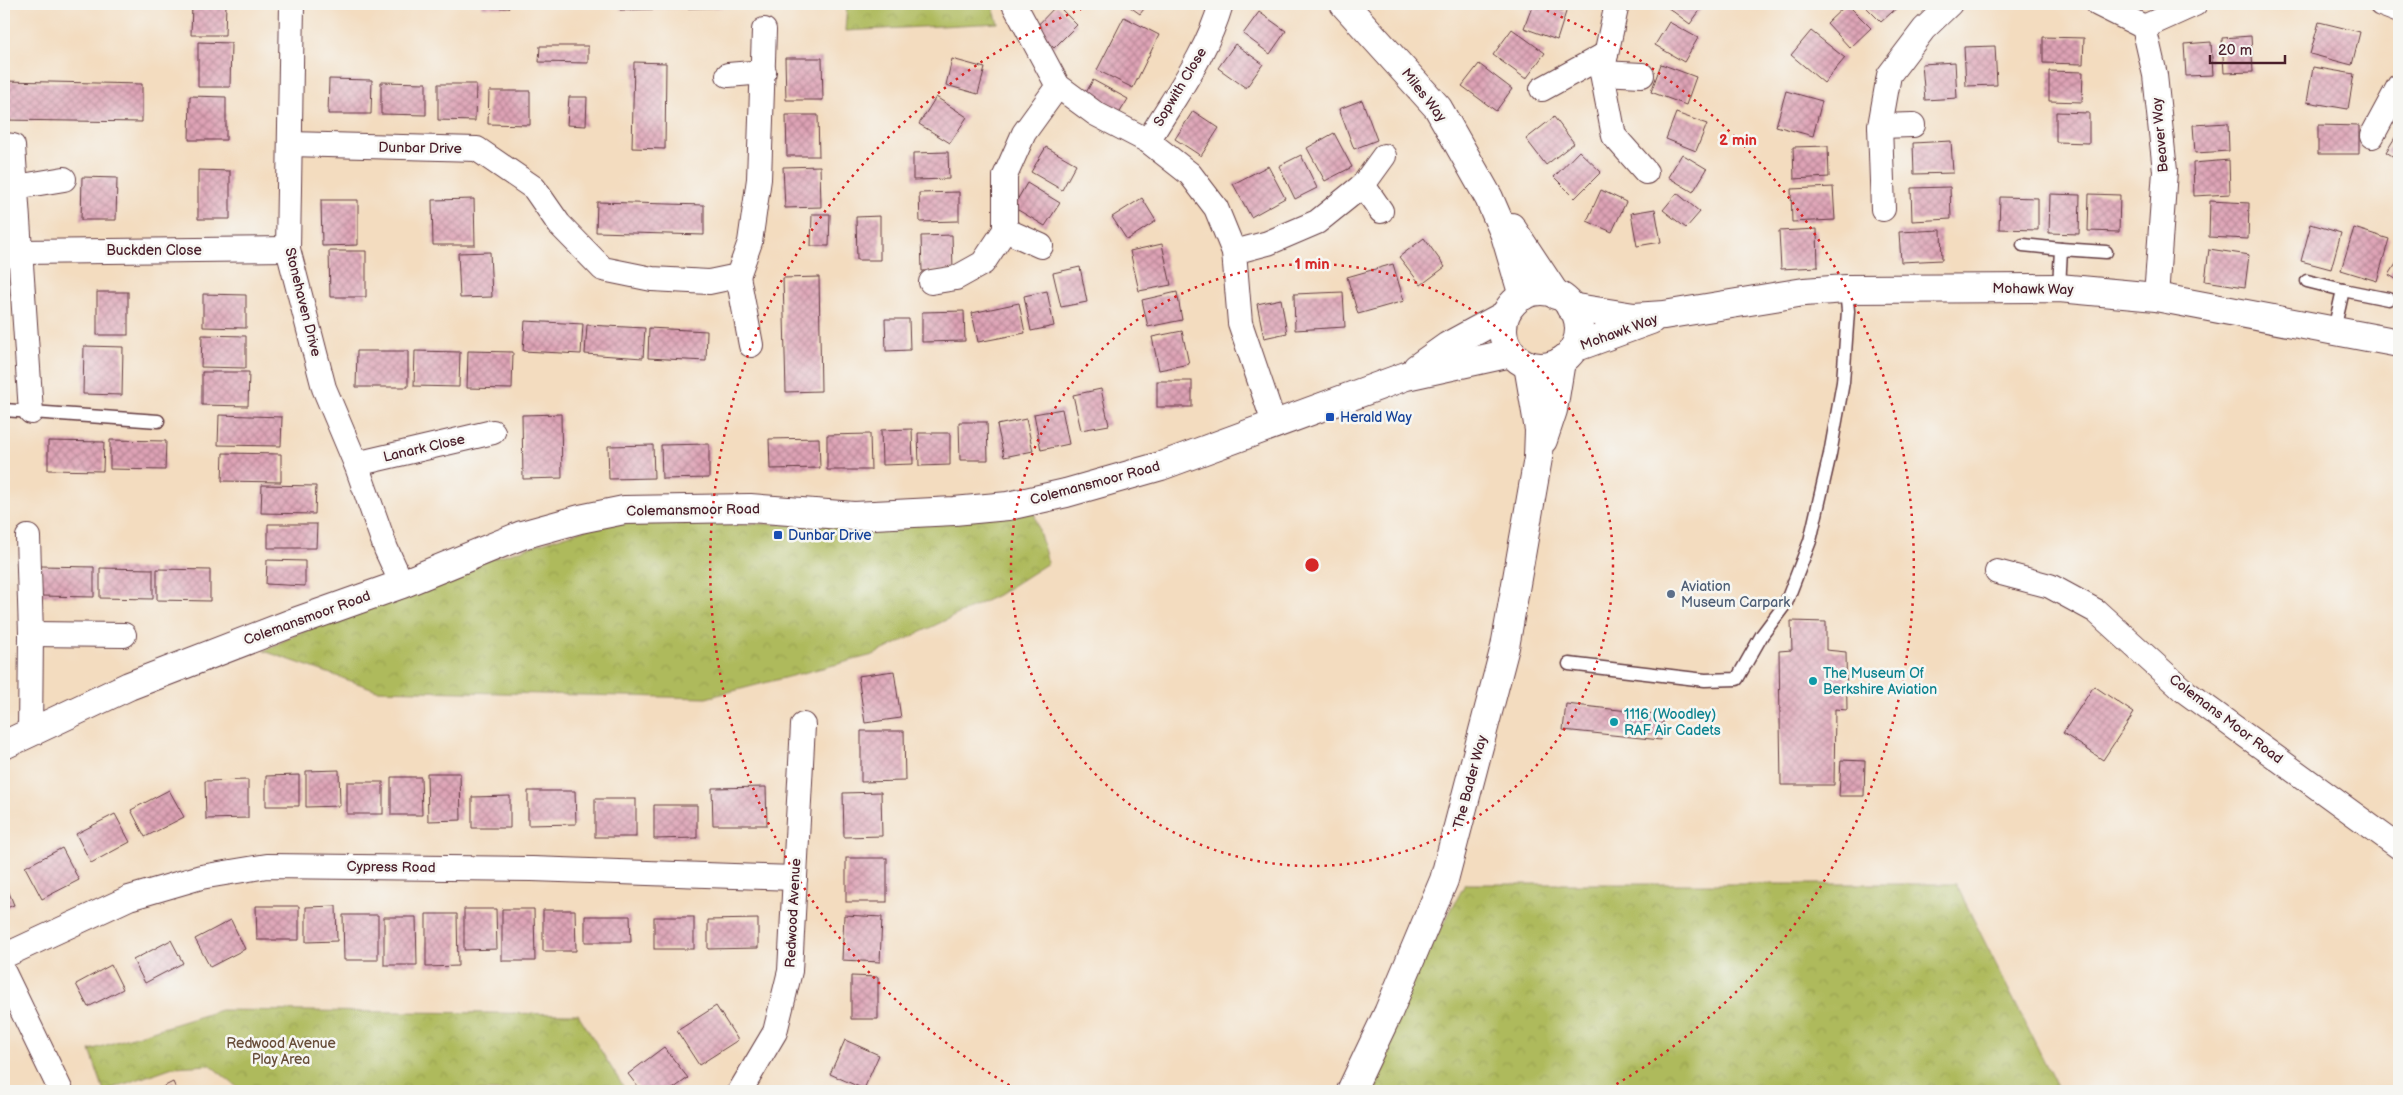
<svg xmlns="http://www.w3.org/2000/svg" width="2403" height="1095" font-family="'Balsamiq Sans',sans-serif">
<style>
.park{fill:url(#park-crowns);stroke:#7c6c44}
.building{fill:url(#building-cross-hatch)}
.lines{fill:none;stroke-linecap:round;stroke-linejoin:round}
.service-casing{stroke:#633b41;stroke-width:15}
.minor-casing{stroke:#633b41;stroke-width:26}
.tertiary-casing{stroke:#633b41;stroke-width:30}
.service{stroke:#fff;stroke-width:12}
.minor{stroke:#fff;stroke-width:24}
.tertiary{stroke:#fff;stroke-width:28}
.ring{fill:none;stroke:#d62828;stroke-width:2.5;stroke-dasharray:2.5 5}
.transit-dot{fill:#1a4fb4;stroke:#f6f6f2;stroke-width:2}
.service-dot{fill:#5c6f8a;stroke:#f6f6f2;stroke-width:2}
.culture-dot{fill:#0f9aa8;stroke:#f6f6f2;stroke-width:2}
.labels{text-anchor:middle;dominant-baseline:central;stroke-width:5;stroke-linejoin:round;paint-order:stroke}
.street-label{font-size:14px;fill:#4a1f2b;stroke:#f6f6f2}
.transit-label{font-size:14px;fill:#164399;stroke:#f6f6f2;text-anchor:start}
.service-label{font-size:14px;fill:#4e5e75;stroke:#f6f6f2;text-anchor:start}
.culture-label{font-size:14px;fill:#0d838f;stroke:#f6f6f2;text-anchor:start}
.park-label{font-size:14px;fill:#684e3a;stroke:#f6f6f2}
.centre{fill:#d62828;stroke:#f6f6f2;stroke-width:2.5}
.ring-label{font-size:15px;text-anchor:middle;font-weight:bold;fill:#d62828;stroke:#f6f6f2;stroke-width:5;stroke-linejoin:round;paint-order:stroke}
</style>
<defs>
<pattern id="park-crowns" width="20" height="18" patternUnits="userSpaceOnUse" patternTransform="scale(1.25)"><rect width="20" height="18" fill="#aeba5c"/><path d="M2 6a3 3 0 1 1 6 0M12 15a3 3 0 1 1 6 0" fill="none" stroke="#979f50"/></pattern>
<pattern id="building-cross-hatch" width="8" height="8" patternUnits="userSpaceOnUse" patternTransform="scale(1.25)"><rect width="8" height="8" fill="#dea3b6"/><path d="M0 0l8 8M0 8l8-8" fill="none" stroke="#b68494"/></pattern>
</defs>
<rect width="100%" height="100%" fill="#f6f6f2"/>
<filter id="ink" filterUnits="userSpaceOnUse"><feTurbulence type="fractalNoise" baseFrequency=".02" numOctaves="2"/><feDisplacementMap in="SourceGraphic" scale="10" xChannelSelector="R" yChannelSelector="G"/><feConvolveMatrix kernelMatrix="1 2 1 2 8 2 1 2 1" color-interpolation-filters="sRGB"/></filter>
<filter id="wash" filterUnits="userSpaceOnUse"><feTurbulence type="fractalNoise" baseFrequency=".0096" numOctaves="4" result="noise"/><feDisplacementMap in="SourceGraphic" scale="20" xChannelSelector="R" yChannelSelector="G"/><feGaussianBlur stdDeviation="1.12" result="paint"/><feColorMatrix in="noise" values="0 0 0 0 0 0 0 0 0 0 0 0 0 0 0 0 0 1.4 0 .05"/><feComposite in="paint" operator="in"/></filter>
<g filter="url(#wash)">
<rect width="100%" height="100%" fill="#f3dcbf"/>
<g class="park">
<polygon points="847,4 992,4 998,23 845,31"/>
<polygon points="1034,512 1048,563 998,595 873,655 706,698 377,690 264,651 297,634 466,567 596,526 640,522 900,526"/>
<polygon points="1465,884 1956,884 2059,1091 1354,1091"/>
<polygon points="221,1010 578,1014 626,1091 242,1091 210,1065 173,1067 104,1091 90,1050"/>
</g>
<g id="blocks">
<g class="building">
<polygon points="192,4 226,4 225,35 191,35"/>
<polygon points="481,4 509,4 509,8 481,7"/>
<polygon points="620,4 738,4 738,7 620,10"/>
<polygon points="1126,4 1148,4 1140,14"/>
<polygon points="1533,4 1543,4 1566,12 1557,40 1524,28"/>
<polygon points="1663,4 1702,4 1704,5 1690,24"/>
<polygon points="1847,4 1871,28 1850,48 1827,23"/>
<polygon points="1863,4 1901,4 1881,22"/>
<polygon points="1057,5 1077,25 1054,48 1034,29"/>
<polygon points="1259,12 1286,31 1270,54 1243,34"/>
<polygon points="1124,17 1159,35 1133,88 1097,70"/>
<polygon points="1669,22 1698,38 1684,62 1655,45"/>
<polygon points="2319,22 2360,32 2352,65 2310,54"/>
<polygon points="1512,29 1545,53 1526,79 1493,55"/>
<polygon points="1811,31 1845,58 1824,83 1791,55"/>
<polygon points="2251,36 2253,72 2224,73 2222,38"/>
<polygon points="2043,37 2084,38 2083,64 2043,63"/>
<polygon points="198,42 231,43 230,87 198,87"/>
<polygon points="2211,42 2213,75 2186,76 2184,44"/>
<polygon points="1235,44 1263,64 1246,88 1218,68"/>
<polygon points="540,46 588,46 588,63 539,62"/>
<polygon points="1995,46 1997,85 1966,86 1964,47"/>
<polygon points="785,58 822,58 823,100 786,100"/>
<polygon points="952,59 985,68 978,94 946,85"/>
<polygon points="634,62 666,63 665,149 632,148"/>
<polygon points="1955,62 1957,98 1925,100 1922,64"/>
<polygon points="1479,64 1512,89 1496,111 1462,86"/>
<polygon points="1661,64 1696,77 1686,105 1651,92"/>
<polygon points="2313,67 2354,74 2348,109 2307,102"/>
<polygon points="2049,71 2083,72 2082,102 2049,101"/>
<polygon points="329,79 372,80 371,114 328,114"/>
<polygon points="1093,80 1128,99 1117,117 1083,98"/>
<polygon points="4,81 142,84 142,122 4,120"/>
<polygon points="381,82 426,83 426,115 381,114"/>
<polygon points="438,84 476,84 475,121 438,120"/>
<polygon points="489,91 530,91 530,125 488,124"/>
<polygon points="1786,91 1822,101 1813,136 1776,126"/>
<polygon points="190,96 226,97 226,140 189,140"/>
<polygon points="569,97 587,97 586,126 567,125"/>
<polygon points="936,97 967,117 950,143 919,124"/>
<polygon points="1362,100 1377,140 1354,149 1339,109"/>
<polygon points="1193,111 1219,128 1201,156 1175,139"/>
<polygon points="2056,112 2089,113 2089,143 2056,142"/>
<polygon points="1676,113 1707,124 1696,151 1666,139"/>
<polygon points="786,115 818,115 819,156 787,156"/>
<polygon points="1554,117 1574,143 1546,165 1526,139"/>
<polygon points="2228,123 2229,151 2195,153 2193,125"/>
<polygon points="2318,125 2359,126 2359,154 2318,154"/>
<polygon points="2399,131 2399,160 2386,152"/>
<polygon points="1334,133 1352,167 1325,181 1307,148"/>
<polygon points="1951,141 1953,173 1914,174 1913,143"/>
<polygon points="1828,146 1829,177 1794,179 1793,147"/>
<polygon points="1046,147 1076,164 1062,190 1031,172"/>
<polygon points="1579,151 1601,172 1575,198 1554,177"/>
<polygon points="948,152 949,179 913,180 913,153"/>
<polygon points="1682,154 1707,169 1693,192 1668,177"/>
<polygon points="1301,155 1317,188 1295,199 1279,166"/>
<polygon points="2229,160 2230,194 2194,196 2193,163"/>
<polygon points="820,166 821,207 785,208 783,167"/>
<polygon points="1268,166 1285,198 1251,217 1233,184"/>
<polygon points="198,170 230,171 230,219 198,219"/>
<polygon points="82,177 117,178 116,220 81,220"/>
<polygon points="1027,183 1060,203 1045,226 1013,207"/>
<polygon points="1833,187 1835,220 1792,222 1791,189"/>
<polygon points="1950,187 1951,219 1912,221 1911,188"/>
<polygon points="1601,190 1626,202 1612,232 1587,221"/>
<polygon points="959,192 959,221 920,222 919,193"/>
<polygon points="1677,193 1700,212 1686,228 1663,210"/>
<polygon points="2050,194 2080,195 2079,234 2049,233"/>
<polygon points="2089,194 2120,195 2119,232 2088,231"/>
<polygon points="2000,197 2038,198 2038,230 1999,229"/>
<polygon points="1142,198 1156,221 1127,240 1112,217"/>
<polygon points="474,199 475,245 433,245 432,200"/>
<polygon points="321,200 358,200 358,245 322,246"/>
<polygon points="2210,201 2249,203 2248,239 2209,237"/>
<polygon points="597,202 704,205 704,235 596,232"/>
<polygon points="1655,209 1661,242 1637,246 1631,213"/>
<polygon points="812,214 830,214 829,246 811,246"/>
<polygon points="880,216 880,260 857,260 856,217"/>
<polygon points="2311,224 2341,233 2331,269 2301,261"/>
<polygon points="2354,228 2389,239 2377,281 2341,270"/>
<polygon points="1817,229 1818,267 1781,269 1779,231"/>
<polygon points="1941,230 1942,260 1901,262 1899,232"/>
<polygon points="952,235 953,270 922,271 921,236"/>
<polygon points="1424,238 1445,267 1421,285 1399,257"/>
<polygon points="1162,244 1171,285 1139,291 1130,251"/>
<polygon points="2209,249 2249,255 2245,287 2205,281"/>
<polygon points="329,251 366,251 366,297 330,297"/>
<polygon points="490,252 492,297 460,298 458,253"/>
<polygon points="2399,259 2399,281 2389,275"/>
<polygon points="1393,264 1404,301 1358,314 1347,277"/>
<polygon points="1080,267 1087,302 1061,307 1053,273"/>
<polygon points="819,277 821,391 786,392 783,278"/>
<polygon points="1047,291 1054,326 1031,331 1024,296"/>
<rect x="97" y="292" width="31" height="43"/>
<polygon points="1177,292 1182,320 1148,327 1142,300"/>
<polygon points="1343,292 1345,327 1295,330 1294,294"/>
<polygon points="203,294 246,295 246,328 203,327"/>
<polygon points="1281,299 1287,333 1264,338 1257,304"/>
<polygon points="1019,303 1025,333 978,342 972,313"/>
<polygon points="964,311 965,341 922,342 922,312"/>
<polygon points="885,319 909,319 910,350 886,351"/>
<polygon points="525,321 583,324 581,354 523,351"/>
<polygon points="587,325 645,328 643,358 585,354"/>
<polygon points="649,328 707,331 706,361 648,358"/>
<polygon points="1182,331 1189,364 1159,370 1152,337"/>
<polygon points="202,335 246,336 246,368 201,367"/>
<polygon points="84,346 123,347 122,395 83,394"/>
<polygon points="357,351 408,351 408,387 356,387"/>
<polygon points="415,351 460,352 459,387 414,386"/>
<polygon points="468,351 513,352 512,389 467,388"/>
<polygon points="202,372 249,372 248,406 202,405"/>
<rect x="1157" y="381" width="35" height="26"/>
<polygon points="1101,389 1109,425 1081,430 1073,395"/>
<polygon points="1062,409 1069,444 1041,450 1034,414"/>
<polygon points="561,414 562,478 523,479 522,415"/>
<polygon points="219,415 282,417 281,446 218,445"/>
<polygon points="1026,419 1033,451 1004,457 997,425"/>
<polygon points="959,422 987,422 988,460 960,460"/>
<polygon points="912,429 913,464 882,465 881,430"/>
<polygon points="918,433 950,433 950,465 919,466"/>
<polygon points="870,434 871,470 827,470 827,435"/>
<polygon points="819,438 820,468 770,469 769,439"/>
<rect x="4" y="439" width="3" height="31"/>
<polygon points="110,440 166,441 165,470 110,469"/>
<polygon points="48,441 104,442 103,471 48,470"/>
<polygon points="709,444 709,478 662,479 661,445"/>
<polygon points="653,445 654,478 609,479 608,446"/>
<polygon points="223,453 281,454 281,482 222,481"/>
<polygon points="262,485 316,486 315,514 261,513"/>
<polygon points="268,524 317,524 316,548 268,548"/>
<polygon points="267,560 305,561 305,586 266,584"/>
<polygon points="41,566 94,567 94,597 41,596"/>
<polygon points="100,568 153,569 153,599 100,598"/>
<polygon points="157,569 210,570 210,601 157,600"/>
<polygon points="1791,621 1826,622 1826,650 1846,652 1847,710 1835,709 1834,785 1781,785 1779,651 1792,650"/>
<polygon points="894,671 901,718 865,723 858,676"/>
<polygon points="2094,686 2134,713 2103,760 2063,733"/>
<polygon points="1566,704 1664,715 1661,740 1563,730"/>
<polygon points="861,731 904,731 905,781 861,782"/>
<polygon points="1841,760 1865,761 1864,796 1839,796"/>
<polygon points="339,770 340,806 306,807 306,771"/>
<polygon points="427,773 460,773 461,820 428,821"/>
<polygon points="299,775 299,806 266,806 266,776"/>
<polygon points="391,777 421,777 422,815 391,815"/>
<polygon points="248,780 248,818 206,819 205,781"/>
<rect x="347" y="782" width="36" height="32"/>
<polygon points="766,787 767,825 713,825 712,788"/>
<polygon points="169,790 184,817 145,837 131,810"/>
<polygon points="528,791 575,791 576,824 528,825"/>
<polygon points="881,792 882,836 844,837 843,793"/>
<polygon points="510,796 510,828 472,828 472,797"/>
<rect x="595" y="799" width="41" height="38"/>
<polygon points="654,805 697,805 697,838 654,839"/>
<polygon points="115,814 130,842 91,863 76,834"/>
<polygon points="62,848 79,880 42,899 25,867"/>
<rect x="846" y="858" width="41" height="44"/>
<polygon points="4,880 14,905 4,909"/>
<polygon points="256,906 299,906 299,940 257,940"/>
<polygon points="336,906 337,941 306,942 306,907"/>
<polygon points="464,909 496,909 497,949 464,950"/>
<polygon points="502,909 534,909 535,961 502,961"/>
<polygon points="543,910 575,910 576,951 543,951"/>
<polygon points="426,914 457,914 458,966 426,967"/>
<polygon points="343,915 378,915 378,960 344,960"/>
<polygon points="844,915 882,917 880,962 842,960"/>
<polygon points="585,916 630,916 631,942 585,942"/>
<polygon points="384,917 416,917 417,965 384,965"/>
<rect x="654" y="917" width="40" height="32"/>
<polygon points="758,919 758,948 708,949 708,920"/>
<polygon points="231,920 245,949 210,967 195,939"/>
<polygon points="171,940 183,963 145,983 133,960"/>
<polygon points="111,965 123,989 88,1007 76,984"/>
<polygon points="851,976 878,977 878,1019 851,1019"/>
<polygon points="716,1006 738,1040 699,1065 677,1031"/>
<polygon points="845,1040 879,1055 864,1089 830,1074"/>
<polygon points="664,1047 688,1078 670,1091 641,1091 628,1074"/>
<polygon points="173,1082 177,1091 155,1091"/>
</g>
</g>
</g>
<g filter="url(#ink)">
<use href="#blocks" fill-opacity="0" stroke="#633b41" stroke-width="1"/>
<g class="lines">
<g class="service-casing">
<g id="service">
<polyline points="2023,245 2061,249 2059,288"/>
<polyline points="2061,249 2106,252"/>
<polyline points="2307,281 2343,290 2334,330"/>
<polyline points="2343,290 2388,299"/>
<polyline points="4,410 158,421"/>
<polyline points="1569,664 1705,680 1737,679 1762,635 1786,603 1810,541 1830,454 1843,382 1848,311 1846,289"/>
</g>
</g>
<g class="minor-casing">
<g id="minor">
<polyline points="292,4 288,249 324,388 356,464 386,549 402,584"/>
<polyline points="1014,4 1058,86 1096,114 1148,141 1190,174 1216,208 1234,252 1240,323 1275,426"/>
<polyline points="1617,4 1602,73 1614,136 1646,172"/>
<polyline points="2098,4 2144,27 2155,75 2165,171 2156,297"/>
<polyline points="2381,4 2399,11"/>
<polyline points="2144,27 2195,4"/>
<polyline points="1602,73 1642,75"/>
<polyline points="728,75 764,72"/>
<polyline points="1542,89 1606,54"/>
<polyline points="1880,126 1913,125"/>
<polyline points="2372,136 2399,86"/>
<path d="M1148,141c27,-46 58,-85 73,-137"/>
<polyline points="290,144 477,149 534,188 559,224 603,269 652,279 709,282 738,276 750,242 759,179 764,30"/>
<polyline points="4,145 13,146 31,412"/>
<polyline points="1363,185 1381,211"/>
<polyline points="16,187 64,179"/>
<polyline points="1883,209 1880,126 1889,75 1924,29 1950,4"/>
<polyline points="1041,246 1005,230 1005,176 1024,133 1058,86"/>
<polyline points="20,252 288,249"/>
<polyline points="1234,252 1268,243 1317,222 1363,185 1384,156"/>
<polyline points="738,276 751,345"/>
<polyline points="931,282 956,278 983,263 1005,230"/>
<polyline points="356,464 493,432"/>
<polyline points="28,537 31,634 30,732"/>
<polyline points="1997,572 2050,586 2096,611 2183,690 2399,847"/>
<polyline points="31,634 124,635"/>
<polyline points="4,956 129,898 201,877 267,866 532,869 795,878"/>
<polyline points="4,973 61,1091"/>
<polyline points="740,1091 775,1032 790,971 803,725"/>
</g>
</g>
<g class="tertiary-casing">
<g id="tertiary">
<polyline points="1344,4 1438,108 1489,198 1505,235 1523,296"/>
<polyline points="1511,227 1556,295"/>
<circle cx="1541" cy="329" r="38"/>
<polyline points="1570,307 1634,317 1664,315 1804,292 1846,289 2059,288 2156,297 2399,343"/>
<polyline points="1574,348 1651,320"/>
<polyline points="1417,368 1448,346 1505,315"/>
<polyline points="1543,440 1553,410 1561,361"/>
<polyline points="4,745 129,686 292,623 402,584 522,535 580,519 624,510 750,508 854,516 954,511 1008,506 1066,493 1161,466 1406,376 1511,353"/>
<polyline points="1351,1091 1388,1013 1444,880 1505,647 1538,458 1539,430 1528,365"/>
</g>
</g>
<use href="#service" class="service"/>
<use href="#minor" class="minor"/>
<use href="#tertiary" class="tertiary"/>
</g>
</g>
<g class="ring">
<circle cx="1312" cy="565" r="301"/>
<path d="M1016 1089A602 602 0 0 1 1091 5M1533 5A602 602 0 0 1 1608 1089"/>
</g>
<g class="transit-dot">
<rect x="1325" y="412" width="10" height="10" rx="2.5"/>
<rect x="773" y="530" width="10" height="10" rx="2.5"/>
</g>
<circle class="service-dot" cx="1671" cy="594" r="5"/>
<g class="culture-dot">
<circle cx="1813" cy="681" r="5"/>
<circle cx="1614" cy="722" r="5"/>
</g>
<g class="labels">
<g class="street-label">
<text transform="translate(1180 87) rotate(-59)">Sopwith Close</text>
<text transform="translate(1424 95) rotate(52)">Miles Way</text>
<text transform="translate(2160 135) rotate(-95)">Beaver Way</text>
<text transform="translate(420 148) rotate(1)">Dunbar Drive</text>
<text x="154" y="250">Buckden Close</text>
<text transform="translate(2033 289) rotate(1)">Mohawk Way</text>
<text transform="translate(303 302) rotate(76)">Stonehaven Drive</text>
<text transform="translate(1619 332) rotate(-20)">Mohawk Way</text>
<text transform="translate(424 448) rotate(-13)">Lanark Close</text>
<text transform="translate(1095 483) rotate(-15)">Colemansmoor Road</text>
<text transform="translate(693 510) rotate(-1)">Colemansmoor Road</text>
<text transform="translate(307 618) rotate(-20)">Colemansmoor Road</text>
<text transform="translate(2226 719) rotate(37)">Colemans Moor Road</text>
<text transform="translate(1470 782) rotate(-75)">The Bader Way</text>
<text transform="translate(391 867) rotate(1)">Cypress Road</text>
<text transform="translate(793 913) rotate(-87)">Redwood Avenue</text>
</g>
<g class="transit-label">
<text x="1340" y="417">Herald Way</text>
<text x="788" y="535">Dunbar Drive</text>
</g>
<g class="service-label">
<text x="1681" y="586">Aviation<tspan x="1681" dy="16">Museum Carpark</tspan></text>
</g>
<g class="culture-label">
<text x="1823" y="673">The Museum Of<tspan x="1823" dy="16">Berkshire Aviation</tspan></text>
<text x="1624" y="714">1116 (Woodley)<tspan x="1624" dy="16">RAF Air Cadets</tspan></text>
</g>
<g class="park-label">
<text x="281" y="1043">Redwood Avenue<tspan x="281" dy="16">Play Area</tspan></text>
</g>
</g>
<circle cx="1312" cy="565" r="8" class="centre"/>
<g class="ring-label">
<text x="1738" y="145">2 min</text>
<text x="1312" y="269">1 min</text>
</g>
<rect width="2403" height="1095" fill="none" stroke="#f6f6f2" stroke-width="20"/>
<path d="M2210 55v8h75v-8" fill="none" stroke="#4a1f2b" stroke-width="2.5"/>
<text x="2218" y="55" font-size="15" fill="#4a1f2b" stroke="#f6f6f2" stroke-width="4" paint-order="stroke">20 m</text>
</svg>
